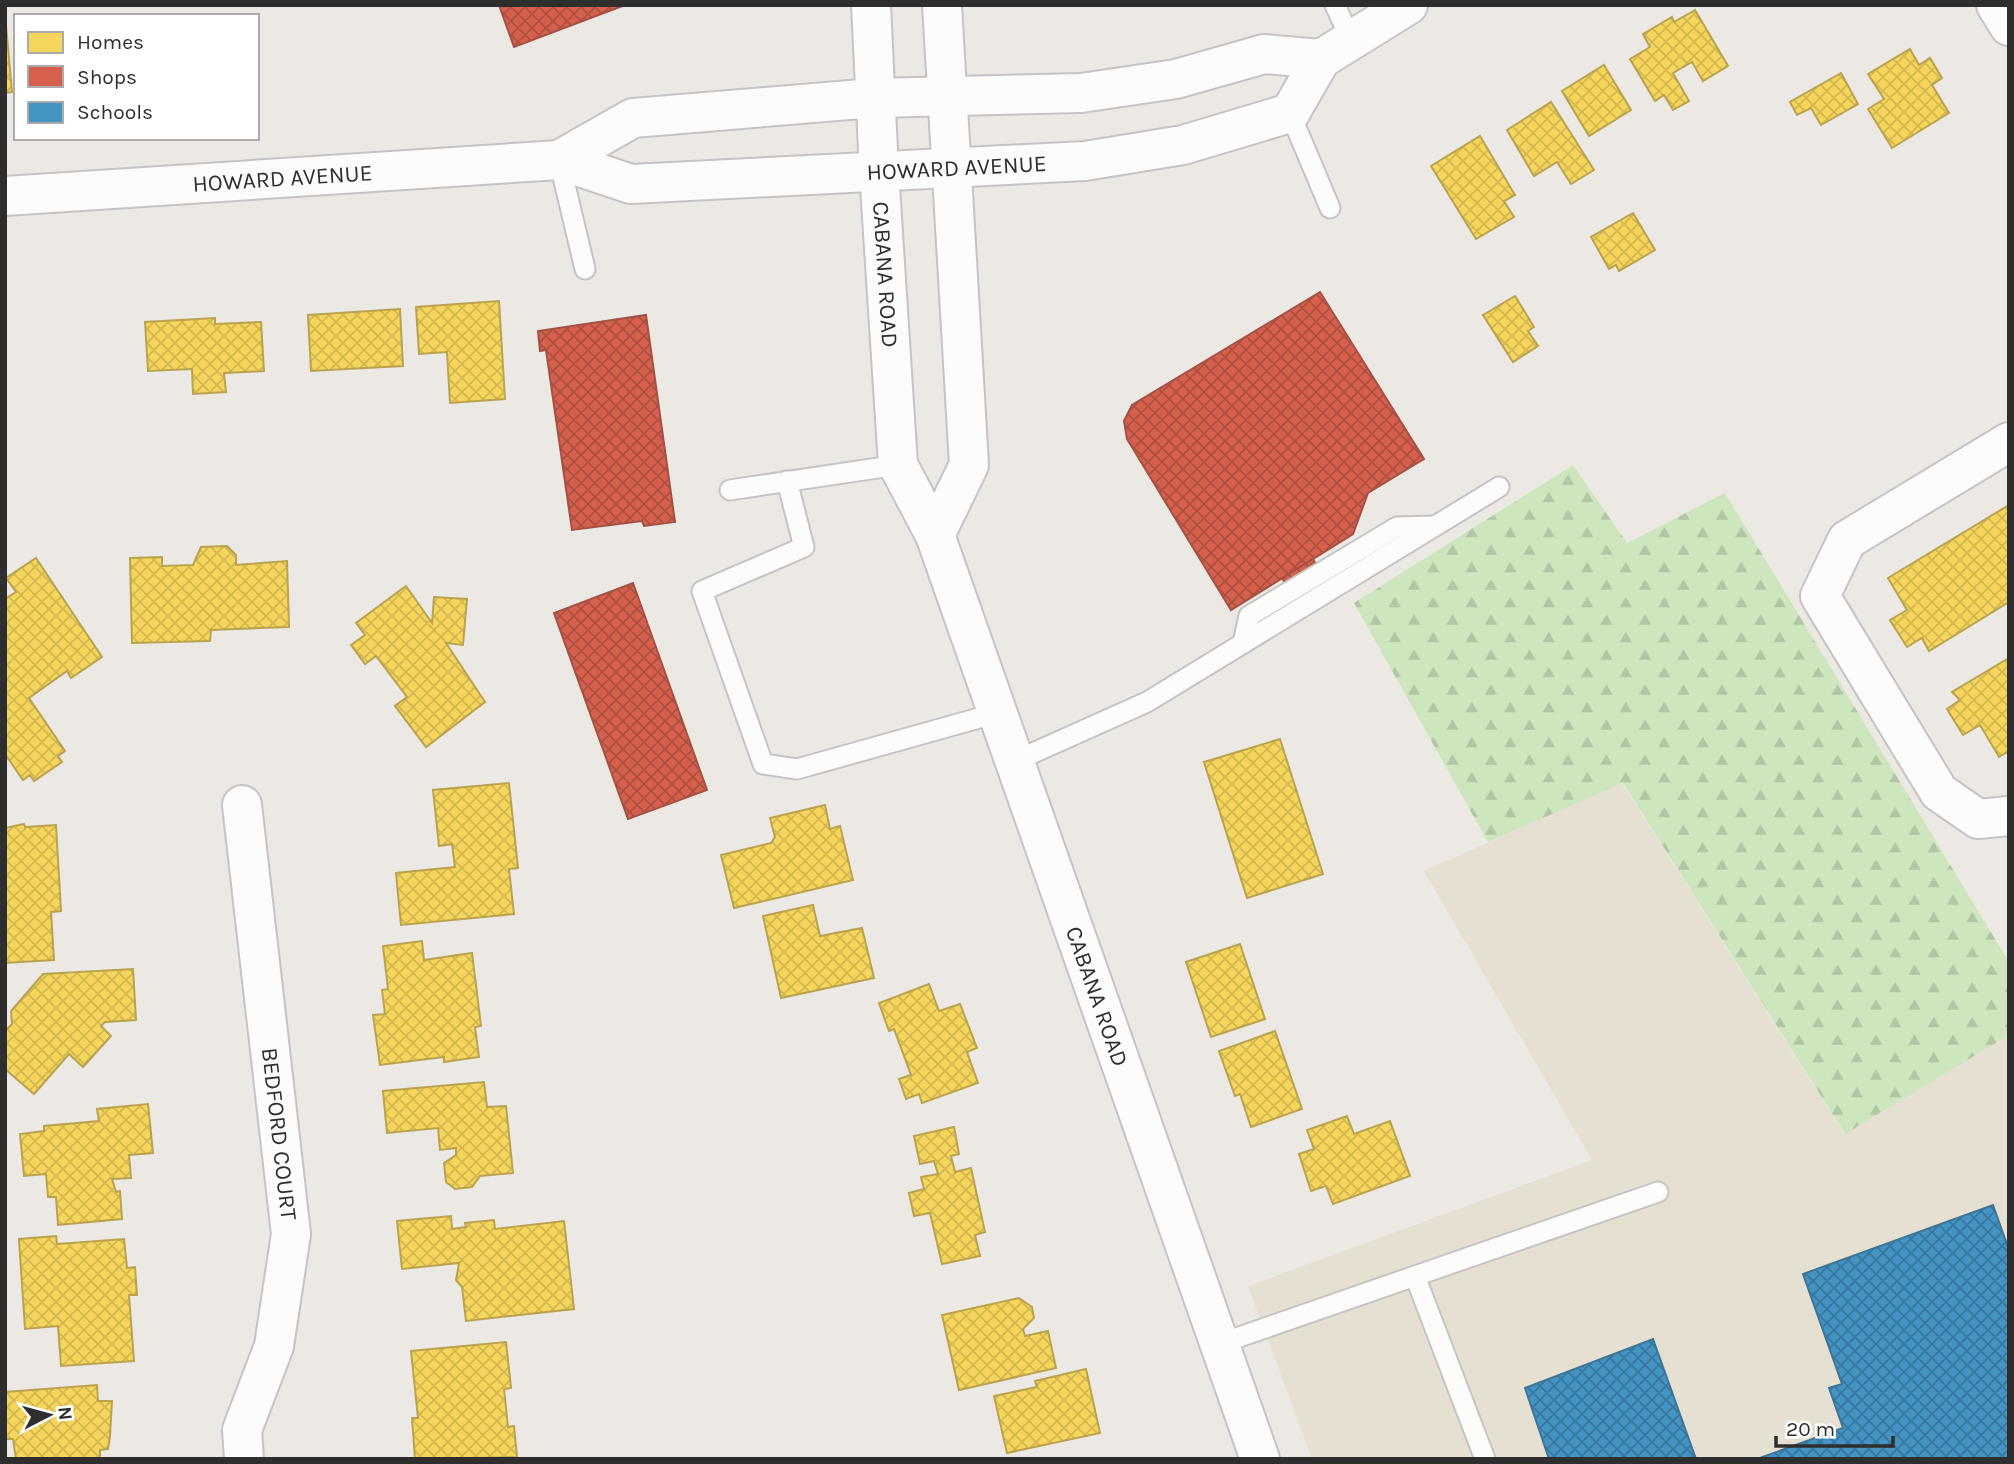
<svg xmlns="http://www.w3.org/2000/svg" width="2014" height="1464" font-family="Karla,sans-serif">
<style>
.education{fill:#e6e0d3}
.forest{fill:url(#forest-firs)}
.homes{fill:url(#homes-cross-hatch);stroke:#baa34e;stroke-width:2}
.shops{fill:url(#shops-cross-hatch);stroke:#a45144;stroke-width:2}
.schools{fill:url(#schools-cross-hatch);stroke:#3d7596;stroke-width:2}
.lines{fill:none;stroke-linecap:round;stroke-linejoin:round}
.service-casing{stroke:#c5c4c5;stroke-width:23}
.minor-casing{stroke:#c5c4c5;stroke-width:42}
.tertiary-casing{stroke:#c5c4c5;stroke-width:42}
.secondary-casing{stroke:#c5c4c5;stroke-width:42}
.service{stroke:#fcfcfb;stroke-width:19}
.minor{stroke:#fcfcfb;stroke-width:38}
.tertiary{stroke:#fcfcfb;stroke-width:38}
.secondary{stroke:#fcfcfb;stroke-width:38}
.labels{text-anchor:middle;dominant-baseline:central;stroke-width:7;stroke-linejoin:round;paint-order:stroke}
.street-label{font-size:23px;fill:#2e2e2e;stroke:#fff}
</style>
<defs>
<pattern id="forest-firs" width="22" height="20" patternUnits="userSpaceOnUse" patternTransform="scale(1.75)"><rect width="22" height="20" fill="#cee6be"/><path d="M5 1l3.5 6h-7zM16 11l3.5 6h-7z" fill="#b1c6a4"/></pattern>
<pattern id="homes-cross-hatch" width="8" height="8" patternUnits="userSpaceOnUse" patternTransform="scale(1.75)"><rect width="8" height="8" fill="#f6d55c"/><path d="M0 0l8 8M0 8l8-8" fill="none" stroke="#d3b750"/></pattern>
<pattern id="shops-cross-hatch" width="8" height="8" patternUnits="userSpaceOnUse" patternTransform="scale(1.75)"><rect width="8" height="8" fill="#d6604d"/><path d="M0 0l8 8M0 8l8-8" fill="none" stroke="#ae5040"/></pattern>
<pattern id="schools-cross-hatch" width="8" height="8" patternUnits="userSpaceOnUse" patternTransform="scale(1.75)"><rect width="8" height="8" fill="#4393c3"/><path d="M0 0l8 8M0 8l8-8" fill="none" stroke="#38789f"/></pattern>
</defs>
<rect width="100%" height="100%" fill="#ece8e4"/>
<polygon class="education" points="1622,783 1844,1134 2009,1035 2009,1459 1312,1459 1248,1286 1592,1160 1424,871"/>
<polygon class="forest" points="1573,465 1627,543 1725,493 2009,962 2009,1035 1845,1134 1623,783 1488,842 1354,603"/>
<g class="homes">
<polygon points="1695,10 1728,66 1703,81 1692,62 1673,73 1689,101 1673,110 1664,95 1655,101 1630,59 1650,47 1643,34 1672,17 1674,22"/>
<polygon points="5,14 12,92 5,93"/>
<polygon points="1910,49 1919,65 1930,58 1942,78 1932,85 1949,113 1892,148 1868,109 1884,99 1868,74"/>
<polygon points="1604,65 1631,110 1589,136 1562,91"/>
<polygon points="1841,73 1858,104 1821,125 1811,108 1797,115 1790,102"/>
<polygon points="1551,102 1594,170 1571,184 1557,162 1534,176 1507,130"/>
<polygon points="1480,136 1515,195 1504,201 1514,217 1476,239 1431,166"/>
<polygon points="1633,213 1655,250 1619,271 1616,265 1609,269 1591,237"/>
<polygon points="1515,296 1534,327 1528,331 1538,346 1513,362 1483,315"/>
<polygon points="499,301 505,399 450,403 447,352 419,354 416,307"/>
<polygon points="400,309 403,366 311,371 308,315"/>
<polygon points="215,318 215,324 261,322 264,371 224,373 226,392 193,394 192,369 148,371 145,322"/>
<polygon points="2009,505 2009,602 1929,651 1922,638 1907,647 1890,620 1907,610 1888,578"/>
<polygon points="227,546 236,555 236,565 287,561 289,627 211,630 210,641 132,643 130,558 162,557 162,566 193,565 201,547"/>
<polygon points="36,558 102,657 71,678 67,671 29,698 65,751 58,756 62,762 34,781 30,775 23,780 5,754 5,599 16,592 6,578"/>
<polygon points="406,586 432,623 434,597 467,599 463,645 446,643 485,702 426,747 395,706 407,697 376,656 365,664 351,645 365,635 356,623"/>
<polygon points="2009,658 2009,751 1999,757 1980,725 1963,735 1947,709 1960,700 1952,692"/>
<polygon points="1280,739 1323,874 1247,898 1204,762"/>
<polygon points="509,783 518,868 509,869 514,914 401,925 396,873 455,867 452,844 439,846 433,790"/>
<polygon points="825,805 830,829 840,826 853,880 734,908 721,855 771,843 775,837 770,818"/>
<polygon points="24,824 25,827 56,825 61,911 51,912 54,960 5,963 5,828"/>
<polygon points="813,905 820,936 862,928 874,978 781,998 763,916"/>
<polygon points="422,941 424,960 472,953 481,1026 475,1027 479,1057 444,1062 444,1057 380,1065 373,1015 385,1014 382,990 388,989 383,946"/>
<polygon points="1240,944 1265,1019 1211,1037 1186,962"/>
<polygon points="133,969 136,1020 105,1022 101,1026 111,1036 83,1067 69,1054 34,1094 5,1069 5,1031 12,1024 11,1011 43,974"/>
<polygon points="929,984 939,1011 960,1004 977,1048 967,1052 978,1083 922,1103 919,1094 906,1099 899,1079 911,1075 894,1029 889,1031 879,1003"/>
<polygon points="1275,1031 1302,1109 1251,1127 1240,1094 1235,1096 1219,1051"/>
<polygon points="484,1082 487,1107 506,1106 513,1173 480,1176 472,1187 455,1189 446,1182 444,1163 456,1155 456,1148 440,1150 438,1128 387,1133 383,1091"/>
<polygon points="148,1104 153,1153 129,1155 131,1178 112,1179 116,1192 120,1191 122,1219 58,1225 56,1197 48,1197 46,1174 24,1176 20,1134 44,1131 44,1126 99,1121 97,1109"/>
<polygon points="1347,1116 1354,1134 1390,1121 1410,1176 1333,1204 1326,1186 1311,1191 1299,1154 1314,1149 1307,1130"/>
<polygon points="954,1127 959,1154 951,1156 955,1172 971,1168 985,1232 975,1235 980,1256 942,1264 930,1213 914,1216 909,1193 924,1189 921,1177 938,1174 934,1161 920,1164 914,1136"/>
<polygon points="451,1216 452,1229 466,1227 465,1223 494,1220 495,1229 564,1221 574,1309 466,1321 462,1287 456,1280 459,1263 402,1269 397,1221"/>
<polygon points="56,1236 57,1244 124,1239 127,1268 135,1267 137,1295 129,1295 134,1361 61,1366 58,1326 25,1329 19,1239"/>
<polygon points="1019,1298 1032,1307 1034,1318 1023,1329 1025,1336 1048,1331 1056,1368 959,1390 942,1315"/>
<polygon points="506,1342 511,1388 504,1389 508,1427 514,1426 517,1457 415,1459 412,1418 418,1418 411,1351"/>
<polygon points="1086,1369 1100,1433 1007,1453 994,1396 1037,1387 1035,1381"/>
<polygon points="97,1385 98,1401 112,1401 110,1436 108,1449 100,1450 100,1459 16,1459 13,1439 5,1439 5,1392"/>
</g>
<g class="shops">
<polygon points="499,5 625,5 514,47"/>
<polygon points="1320,292 1424,459 1368,493 1353,534 1231,610 1127,439 1124,421 1132,405"/>
<polygon points="646,315 675,522 644,526 642,521 572,530 546,350 540,351 538,331"/>
<polygon points="1313,559 1327,583 1297,602 1282,578"/>
<polygon points="633,583 707,790 628,819 554,613"/>
</g>
<g class="schools">
<polygon points="1993,1205 2009,1250 2009,1459 1757,1459 1843,1428 1829,1388 1842,1384 1803,1274"/>
<polygon points="1653,1339 1696,1459 1549,1459 1525,1388"/>
</g>
<g class="lines">
<g class="service-casing">
<g id="service">
<polyline points="1335,5 1351,40"/>
<polyline points="1290,113 1330,208"/>
<polyline points="559,160 585,269"/>
<polyline points="787,481 804,547 702,591 763,764 797,769 997,713"/>
<polyline points="730,490 898,465"/>
<polyline points="1243,643 1249,616 1397,527 1434,526"/>
<polyline points="1013,762 1147,702 1499,487"/>
<polyline points="1415,1276 1658,1192"/>
<polyline points="1219,1344 1415,1276 1485,1459"/>
</g>
</g>
<g class="minor-casing">
<g id="minor">
<polyline points="1996,5 2009,26"/>
<polyline points="2009,442 1847,540 1820,596 1939,792 1978,819 2009,816"/>
<path id="s1" d="M242,805l49,429 -17,112 -32,84 2,29"/>
</g>
</g>
<g class="tertiary-casing">
<g id="tertiary">
<polyline points="559,160 633,118 874,98 1081,93 1176,79 1264,54 1321,59"/>
<path id="s2" d="M5,196l554,-36 72,24 454,-23 98,-16 107,-32 31,-54 87,-54"/>
</g>
</g>
<g class="secondary-casing">
<g id="secondary">
<path id="s3" d="M871,5l8,166 19,294 37,70 325,924"/>
<polyline points="935,535 969,465 942,5"/>
</g>
</g>
<use href="#service" class="service"/>
<use href="#minor" class="minor"/>
<use href="#tertiary" class="tertiary"/>
<use href="#secondary" class="secondary"/>
</g>
<g class="labels">
<g class="street-label">
<text stroke="none"><textPath href="#s2" startOffset="957">HOWARD AVENUE</textPath></text>
<text stroke="none"><textPath href="#s2" startOffset="278">HOWARD AVENUE</textPath></text>
<text stroke="none"><textPath href="#s3" startOffset="270">CABANA ROAD</textPath></text>
<text stroke="none"><textPath href="#s3" startOffset="1029">CABANA ROAD</textPath></text>
<text stroke="none"><textPath href="#s1" startOffset="331">BEDFORD COURT</textPath></text>
</g>
</g>
<rect width="2014" height="1464" fill="none" stroke="#2e2e2e" stroke-width="14"/>
<rect x="14" y="14" width="245" height="126" fill="#ffffff" stroke="#ababab" stroke-width="2"/>
<rect x="28" y="32" width="35" height="21" fill="#f6d55c" stroke="#ababab" stroke-width="2"/>
<text x="77" y="49" font-size="21" fill="#2e2e2e">Homes</text>
<rect x="28" y="66" width="35" height="21" fill="#d6604d" stroke="#ababab" stroke-width="2"/>
<text x="77" y="84" font-size="21" fill="#2e2e2e">Shops</text>
<rect x="28" y="102" width="35" height="21" fill="#4393c3" stroke="#ababab" stroke-width="2"/>
<text x="77" y="119" font-size="21" fill="#2e2e2e">Schools</text>
<g transform="translate(49 1415) rotate(84)" stroke="#ffffff" stroke-width="5" paint-order="stroke">
<path d="M0-5L12 26L0 18L-12 26Z" fill="#2e2e2e"/>
<text y="-10" font-size="19" font-weight="bold" text-anchor="middle" fill="#2e2e2e">N</text>
</g>
<path d="M1776 1436v10h117v-10" fill="none" stroke="#2e2e2e" stroke-width="3.5"/>
<text x="1786" y="1436" font-size="21" fill="#2e2e2e" stroke="#ffffff" stroke-width="5" paint-order="stroke">20 m</text>
</svg>
